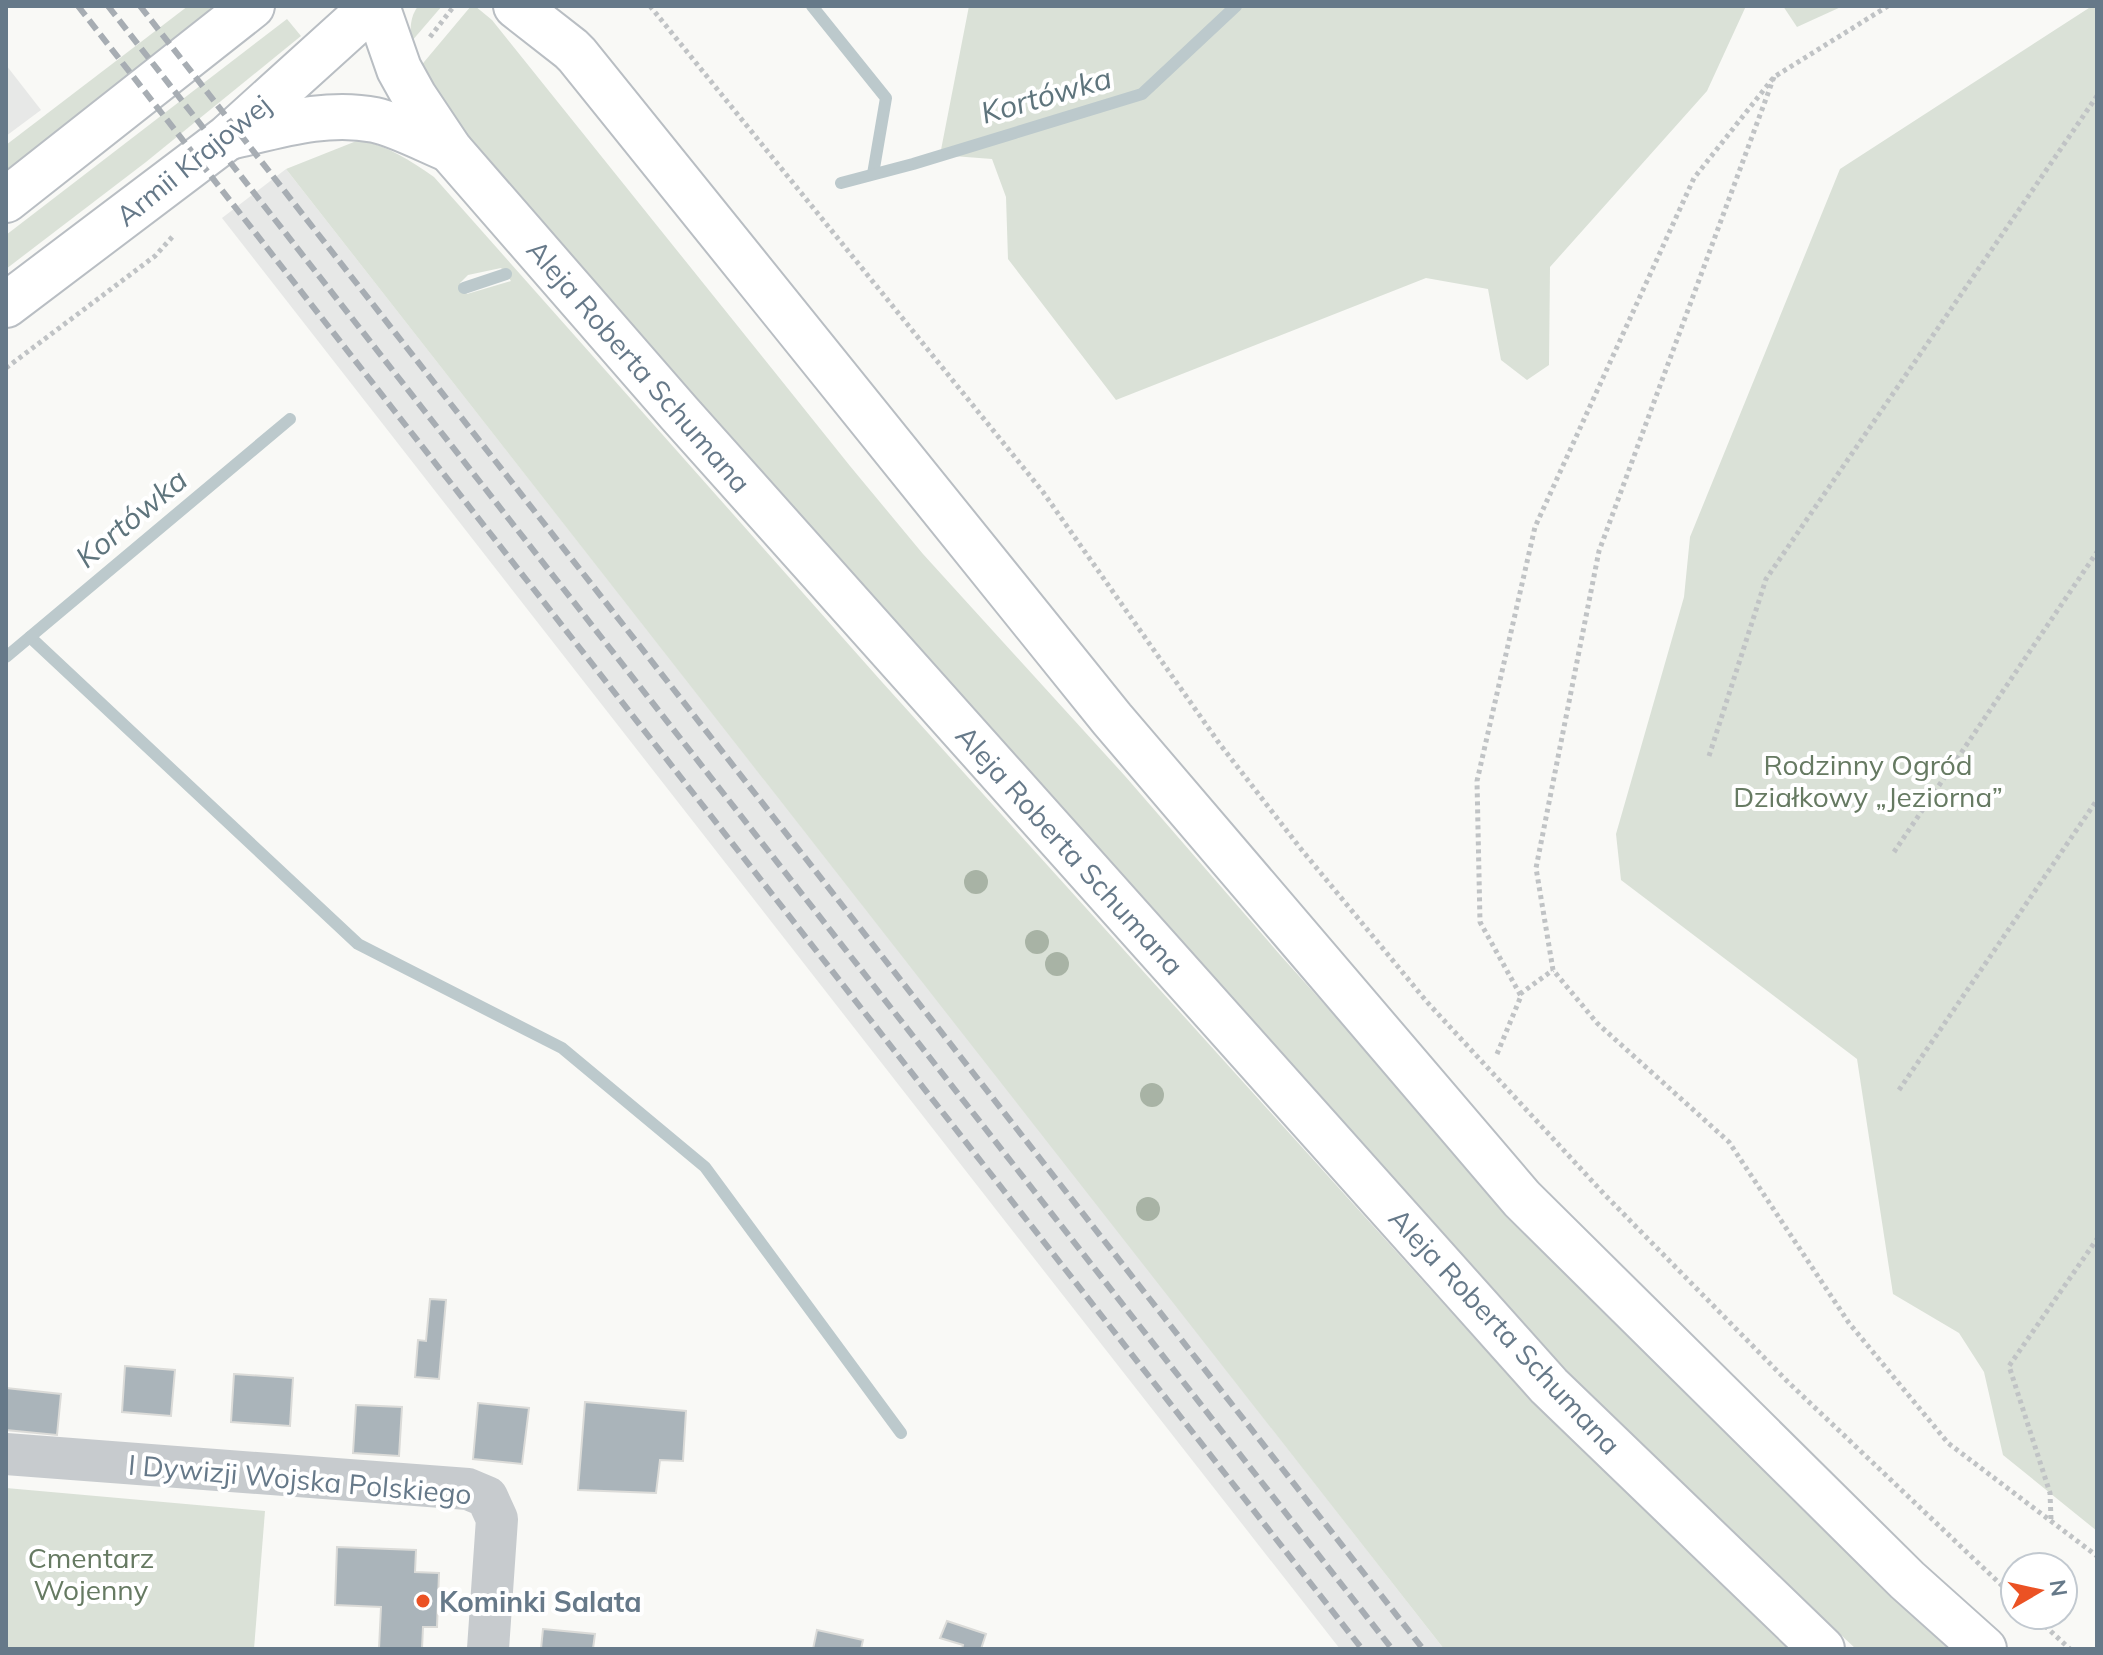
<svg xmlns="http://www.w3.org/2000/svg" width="2103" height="1655" font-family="Mulish,sans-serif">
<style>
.built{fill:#e7e8e7}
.green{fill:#dae1d7;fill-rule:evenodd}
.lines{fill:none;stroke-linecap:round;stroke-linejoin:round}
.stream{stroke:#bcc9cc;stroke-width:12}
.building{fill:#aab4ba;stroke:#dbdbd8;stroke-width:2}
.secondary-casing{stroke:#b9bec3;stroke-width:48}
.path{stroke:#c0c3c5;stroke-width:5;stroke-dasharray:4 4;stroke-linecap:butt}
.minor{stroke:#c7cbce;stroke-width:42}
.secondary{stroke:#fff;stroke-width:44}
.rail{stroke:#a7adb3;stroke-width:6;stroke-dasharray:12 6;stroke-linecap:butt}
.tree{fill:#a8b3a5}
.poi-dot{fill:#eb5224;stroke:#fff;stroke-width:3}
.labels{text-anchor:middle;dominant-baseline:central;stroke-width:8;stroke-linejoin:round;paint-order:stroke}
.street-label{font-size:28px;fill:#667989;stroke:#fff}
.park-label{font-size:28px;fill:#667a62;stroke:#fff}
.poi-label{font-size:28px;font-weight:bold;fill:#667989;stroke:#fff;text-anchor:start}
.water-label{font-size:30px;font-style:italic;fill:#5e747c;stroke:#fff}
</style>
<rect width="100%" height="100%" fill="#f9f9f6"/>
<g class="built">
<polygon points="6,65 41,110 6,136"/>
<polygon points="286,169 1096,1203 1444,1649 1340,1649 1019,1239 222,218"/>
</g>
<g class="green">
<polygon points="188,6 222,6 6,172 6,145"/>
<path d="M418,6h24l-31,36c-1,-14 -1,-25 7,-36z"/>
<polygon points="471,6 475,6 492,20 850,466 923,554 1125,776 1281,956 1487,1185 1645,1352 1948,1649 1856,1649 1598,1408 1297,1081 827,552 491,161 447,113 419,68"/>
<polygon points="969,6 1746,6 1707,91 1550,267 1549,365 1527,380 1501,360 1488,289 1426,278 1116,400 1008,259 1006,197 992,159 940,155"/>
<polygon points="1783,6 1843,6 1797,27"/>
<polygon points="2092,6 2097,6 2097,1531 2003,1455 1984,1372 1959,1333 1893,1294 1857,1059 1621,880 1616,834 1684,597 1690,537 1840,169"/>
<polygon points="287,19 301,36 146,162 6,269 6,235"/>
<path d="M359,140c29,6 51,20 75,37l448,505 595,659 137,140 174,168h-344l-1158,-1480zM501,268l10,13 -44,13 -7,-11 8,-8z"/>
<polygon points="6,1488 265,1511 254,1649 6,1649"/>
</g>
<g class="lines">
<g class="stream">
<polyline points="812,6 886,98 873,174"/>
<polyline points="841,183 913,164 1142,94 1236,6"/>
<polyline points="464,288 506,274"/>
<polyline points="30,637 358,944 562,1048 705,1167 901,1433"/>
<polyline points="6,657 290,419"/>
</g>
</g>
<g class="building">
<polygon points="430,1299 446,1300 439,1379 415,1377 418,1340 426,1341"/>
<polygon points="125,1366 175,1370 171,1416 122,1412"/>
<polygon points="234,1374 293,1378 290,1426 231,1422"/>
<polygon points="6,1388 61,1394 57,1435 6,1430"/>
<polygon points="585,1402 686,1411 683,1461 660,1460 656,1493 578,1490"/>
<polygon points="478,1403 529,1408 522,1464 473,1459"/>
<polygon points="356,1405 402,1407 399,1456 353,1453"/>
<polygon points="337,1547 416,1550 415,1572 439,1573 437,1627 423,1627 422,1649 379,1649 381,1607 335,1605"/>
<polygon points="947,1621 986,1634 981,1649 962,1649 963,1645 940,1638"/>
<polygon points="543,1629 595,1634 593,1649 541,1649"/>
<polygon points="817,1630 863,1640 861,1649 813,1649"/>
</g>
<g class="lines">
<g class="secondary-casing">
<g id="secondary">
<polyline points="377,6 399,69 414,96 450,150 679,413 1549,1386 1822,1649"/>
<polyline points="516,6 571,49 577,55 1112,719 1522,1199 1907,1580 1984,1649"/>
<path d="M229,137c48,-11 97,-27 146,-17 23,5 53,21 75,30"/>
<polyline points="6,200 252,6"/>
<polyline points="6,305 227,138 373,6"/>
</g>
</g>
<g class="path">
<polyline points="650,6 1043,492 1219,743 1301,849 1427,1002 1605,1195 1789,1383 2015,1598"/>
<polyline points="430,37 454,6"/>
<polyline points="1774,77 1599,551 1536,868 1553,970 1597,1023 1729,1142 1849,1323 1948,1443 2097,1556"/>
<polyline points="6,368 155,256 174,235"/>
<polyline points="1709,756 1766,579 2097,96"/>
<polyline points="1894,852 2097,552"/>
<polyline points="1520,994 1553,970"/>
<polyline points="1497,1054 1521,996 1480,922 1477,781 1535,527 1694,178 1774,77 1888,6"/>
<polyline points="1899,1090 2097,800"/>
<polyline points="2051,1519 2050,1493 2009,1366 2097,1239"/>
<polyline points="2033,1615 2070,1649"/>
</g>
<polyline class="minor" points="6,1454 468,1489 487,1497 497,1519 488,1649"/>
<use href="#secondary" class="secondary"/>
<g class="rail">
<polyline points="78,6 1362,1649"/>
<polyline points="108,6 1392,1649"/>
<polyline points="140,6 1423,1649"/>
</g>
</g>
<g class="tree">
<circle cx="976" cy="882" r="12"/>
<circle cx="1037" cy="942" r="12"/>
<circle cx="1057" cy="964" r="12"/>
<circle cx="1152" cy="1095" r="12"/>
<circle cx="1148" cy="1209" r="12"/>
</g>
<circle class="poi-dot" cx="423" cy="1601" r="8"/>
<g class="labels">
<g class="street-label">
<text transform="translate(193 160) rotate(-39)">Armii Krajowej</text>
<text transform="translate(639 366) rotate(49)">Aleja Roberta Schumana</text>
<text transform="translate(1070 850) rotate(48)">Aleja Roberta Schumana</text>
<text transform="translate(1505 1331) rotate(47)">Aleja Roberta Schumana</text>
<text transform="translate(300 1479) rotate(5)">I Dywizji Wojska Polskiego</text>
</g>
<g class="park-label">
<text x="1868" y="764">Rodzinny Ogród<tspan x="1868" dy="32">Działkowy „Jeziorna”</tspan></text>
<text x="91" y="1557">Cmentarz<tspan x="91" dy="32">Wojenny</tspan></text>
</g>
<g class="poi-label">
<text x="439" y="1601">Kominki Salata</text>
</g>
<g class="water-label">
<text transform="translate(1046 95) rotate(-16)">Kortówka</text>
<text transform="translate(131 518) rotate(-40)">Kortówka</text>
</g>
</g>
<rect width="2103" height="1655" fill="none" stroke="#667989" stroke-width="16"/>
<g transform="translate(2039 1591) rotate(81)"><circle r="38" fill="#ffffff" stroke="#c2c9d0" stroke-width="2"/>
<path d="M0-6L14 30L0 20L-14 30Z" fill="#eb5224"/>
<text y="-12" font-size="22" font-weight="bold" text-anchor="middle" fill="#667989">N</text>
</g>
</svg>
